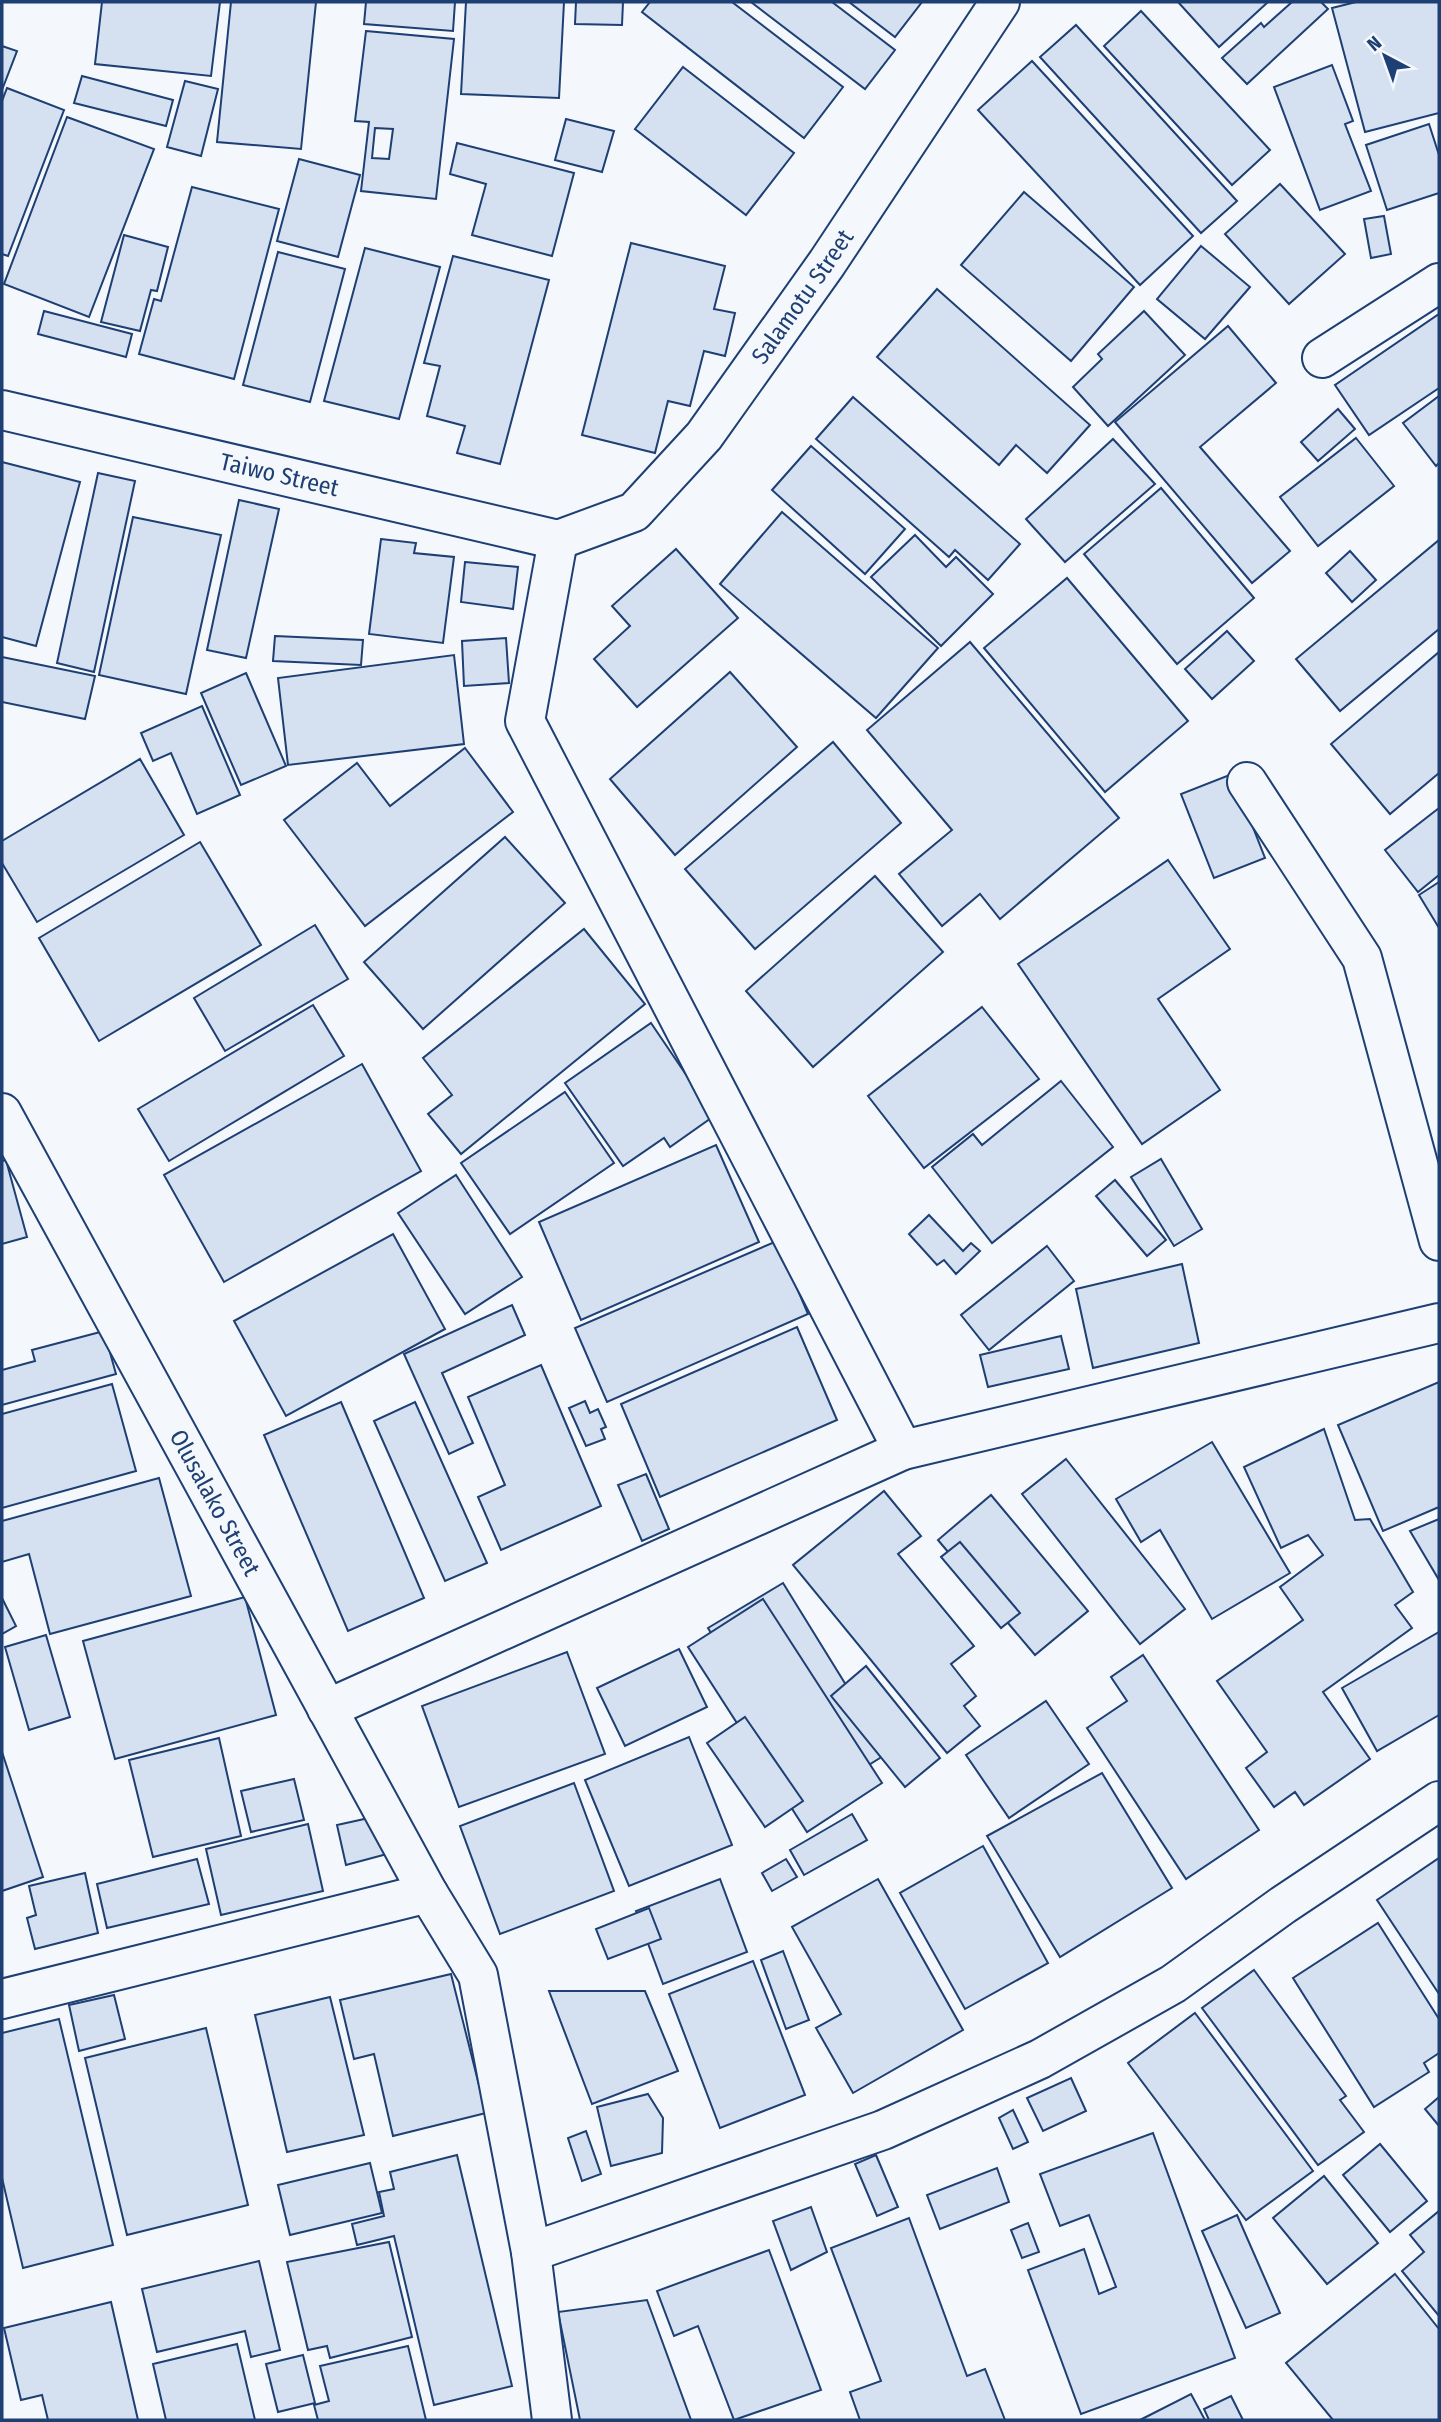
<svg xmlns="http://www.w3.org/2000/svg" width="1441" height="2422" font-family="'Fira Sans Condensed',sans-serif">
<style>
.building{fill:#d5e0f0;stroke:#1d3f73;stroke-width:2;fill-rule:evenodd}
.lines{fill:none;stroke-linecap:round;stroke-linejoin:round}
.street-casing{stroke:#1d3f73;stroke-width:42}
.street{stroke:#f4f7fb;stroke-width:38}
.labels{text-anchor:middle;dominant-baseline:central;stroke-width:5;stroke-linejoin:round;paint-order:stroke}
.street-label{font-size:24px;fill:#1d3f73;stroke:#f4f7fb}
</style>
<rect width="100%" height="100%" fill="#f4f7fb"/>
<g class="building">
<polygon points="102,2 220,2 211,76 95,64"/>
<polygon points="231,2 316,2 301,149 217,142"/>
<polygon points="366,2 455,2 453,31 364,24"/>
<polygon points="466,2 564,2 559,98 461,94"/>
<polygon points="576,2 623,2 622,25 575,24"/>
<polygon points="650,2 732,2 843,87 804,138 642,12"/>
<polygon points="751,2 832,2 895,50 865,89"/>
<polygon points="849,2 922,2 895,37"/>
<polygon points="1178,2 1268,2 1219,47"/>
<polygon points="1292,2 1321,2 1328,9 1247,84 1222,58 1261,23 1264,27"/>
<polygon points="1356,2 1439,2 1439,113 1365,132 1332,8"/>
<polygon points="1141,11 1270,150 1232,185 1104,46"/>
<polygon points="1076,25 1237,201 1201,233 1040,57"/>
<path d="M366,31l88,8 -18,160 -75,-8 8,-69 -14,-1zM375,128l18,1 -4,30 -17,-1z"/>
<polygon points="2,46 17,51 2,90"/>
<polygon points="1032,61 1193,236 1140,285 978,110"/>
<polygon points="1332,65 1353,121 1345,124 1371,191 1320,210 1274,87"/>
<polygon points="683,67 794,153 746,215 635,129"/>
<polygon points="82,76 173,100 166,126 74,103"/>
<polygon points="185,81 218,89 201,156 167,147"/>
<polygon points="7,88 64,110 8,256 2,254 2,101"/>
<polygon points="67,117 154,149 89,317 4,284"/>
<polygon points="566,119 614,131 602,172 555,160"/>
<polygon points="1429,124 1439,155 1439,193 1387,210 1366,145"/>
<polygon points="457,143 574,173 552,256 472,235 486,184 450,174"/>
<polygon points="299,159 360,175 338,257 277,241"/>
<polygon points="1280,184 1345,254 1289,304 1225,234"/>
<polygon points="192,187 279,209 234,379 139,354 154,299 161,301"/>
<polygon points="1024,192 1134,287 1071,361 961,265"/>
<polygon points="1384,216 1391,254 1371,258 1364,219"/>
<polygon points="124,235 168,247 157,291 151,290 140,331 101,322"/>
<polygon points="631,243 725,266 714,309 735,313 725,356 704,351 690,406 668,401 655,453 582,435"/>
<polygon points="1201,246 1250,287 1205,339 1157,299"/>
<polygon points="365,248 440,267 399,419 324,401"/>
<polygon points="278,252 345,269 310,402 243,385"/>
<polygon points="453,256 549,280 500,464 457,453 465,426 427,416 440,366 424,363"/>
<polygon points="937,289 1090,425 1047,473 1016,445 999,465 877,357"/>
<polygon points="44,311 132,334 126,357 38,334"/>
<polygon points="1144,311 1185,355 1108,426 1073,387 1102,359 1098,354"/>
<polygon points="1439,314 1439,388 1369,435 1335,385"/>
<polygon points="1228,326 1276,383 1200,447 1290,551 1252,583 1115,422"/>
<polygon points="1439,396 1439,463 1436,466 1403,423"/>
<polygon points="853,397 1020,544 988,580 955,550 949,557 816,439"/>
<polygon points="1338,409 1355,429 1318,461 1301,442"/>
<polygon points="1356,438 1394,486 1318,546 1280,497"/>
<polygon points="1113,439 1155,484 1065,562 1026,519"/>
<polygon points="811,446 905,529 865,574 772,490"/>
<polygon points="2,462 80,482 36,646 2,637"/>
<polygon points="98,473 135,481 94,672 57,663"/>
<polygon points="1161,488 1254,598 1177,664 1084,554"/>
<polygon points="239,500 279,509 246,658 207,650"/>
<polygon points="782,512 938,648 876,718 720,584"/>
<polygon points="133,517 221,535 186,694 99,675"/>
<polygon points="915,535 946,567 956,557 993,594 941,646 871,577"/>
<polygon points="381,539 416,543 414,553 454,557 443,643 369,634"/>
<polygon points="1439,540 1439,629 1340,711 1296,659"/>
<polygon points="676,549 738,618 637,707 594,659 630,626 612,606"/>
<polygon points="1350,551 1376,580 1352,602 1326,573"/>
<polygon points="465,562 518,567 513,609 461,602"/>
<polygon points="1067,578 1188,721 1105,792 984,648"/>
<polygon points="1227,631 1254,661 1212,699 1185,669"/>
<polygon points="275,636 363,640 361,665 273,661"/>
<polygon points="506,638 509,683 464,686 462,641"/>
<polygon points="970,642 1119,818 1000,919 980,894 942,926 899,874 952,830 867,730"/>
<polygon points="1439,652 1439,773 1390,814 1331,744"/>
<polygon points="454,655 464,744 288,765 278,678"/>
<polygon points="2,657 95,676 85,719 2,702"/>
<polygon points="730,672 797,747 675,855 610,779"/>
<polygon points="246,673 286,766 241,785 201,693"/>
<polygon points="202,706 240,795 197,814 171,753 153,761 141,733"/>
<polygon points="833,742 901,823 755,949 685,869"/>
<polygon points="465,748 513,812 365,926 284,820 357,763 390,806"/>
<polygon points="140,759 184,835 37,922 2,863 2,841"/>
<polygon points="1232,774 1265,858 1214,878 1181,794"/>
<polygon points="1439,808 1439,875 1418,892 1385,850"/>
<polygon points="505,837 565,903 423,1029 364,962"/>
<polygon points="200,842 261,945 99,1041 39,938"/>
<polygon points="1168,860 1230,949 1158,999 1220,1090 1142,1144 1018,964"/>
<polygon points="875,876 943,952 813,1067 746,991"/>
<polygon points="1439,882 1439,928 1419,895"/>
<polygon points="315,925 348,979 225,1051 194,998"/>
<polygon points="584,929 645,1004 461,1154 428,1114 452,1095 423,1058"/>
<polygon points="313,1005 344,1056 169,1161 138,1109"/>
<polygon points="982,1007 1039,1079 924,1168 868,1096"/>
<polygon points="651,1023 714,1116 670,1147 664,1138 623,1166 565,1083"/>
<polygon points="362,1064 421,1171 224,1282 164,1175"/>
<polygon points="1061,1081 1113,1147 992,1243 932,1167 973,1134 982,1145"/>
<polygon points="565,1092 614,1163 510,1234 461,1163"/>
<polygon points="716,1145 759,1242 581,1320 539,1222"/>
<polygon points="1161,1159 1202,1229 1174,1246 1131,1177"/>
<polygon points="6,1160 27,1237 2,1244 2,1161"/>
<polygon points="456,1175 522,1277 465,1314 398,1213"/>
<polygon points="1115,1180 1166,1240 1147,1256 1096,1196"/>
<polygon points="929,1215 963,1251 971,1243 980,1251 956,1274 944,1260 937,1265 909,1234"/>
<polygon points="393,1234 445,1329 286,1416 234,1321"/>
<polygon points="777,1241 808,1314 607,1402 575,1328"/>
<polygon points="1047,1246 1074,1281 989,1350 961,1315"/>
<polygon points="1182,1264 1199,1343 1093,1368 1076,1289"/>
<polygon points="512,1305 525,1335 442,1373 473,1443 449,1454 404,1354"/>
<polygon points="797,1327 837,1420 660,1497 621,1404"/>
<polygon points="104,1331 116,1374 2,1405 2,1370 35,1361 32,1350"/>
<polygon points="1061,1336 1069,1369 988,1387 980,1355"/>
<polygon points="541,1365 601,1506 501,1550 478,1497 505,1485 468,1397"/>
<polygon points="1439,1382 1439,1507 1383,1531 1338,1425"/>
<polygon points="112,1384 136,1471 2,1508 2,1414"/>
<polygon points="585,1401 590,1413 598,1409 606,1427 601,1429 605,1439 586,1446 569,1408"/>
<polygon points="341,1402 424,1598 348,1631 264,1435"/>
<polygon points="415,1402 487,1563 445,1581 374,1421"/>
<polygon points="1324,1429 1355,1520 1370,1519 1413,1592 1395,1605 1412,1628 1323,1692 1370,1759 1304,1805 1295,1792 1274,1807 1246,1768 1267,1752 1217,1681 1303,1620 1280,1587 1323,1555 1308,1535 1281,1548 1244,1467"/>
<polygon points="1212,1442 1290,1573 1212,1619 1160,1530 1141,1542 1116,1499"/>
<polygon points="1066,1459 1185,1609 1140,1644 1022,1494"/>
<polygon points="646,1474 669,1529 642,1541 618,1485"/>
<polygon points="159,1478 191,1596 50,1634 29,1554 2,1562 2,1521"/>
<polygon points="884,1491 921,1536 898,1554 974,1646 951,1664 976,1696 964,1706 980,1726 947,1753 793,1565"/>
<polygon points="991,1495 1088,1611 1035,1655 938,1540"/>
<polygon points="1439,1519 1439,1580 1410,1531"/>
<polygon points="960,1542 1020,1613 1001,1628 941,1557"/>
<polygon points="783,1583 888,1753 814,1799 708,1628"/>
<polygon points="245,1597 276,1715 115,1759 83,1641"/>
<polygon points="2,1598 16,1626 2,1634"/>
<polygon points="763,1599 882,1783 807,1832 688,1647"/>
<polygon points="1439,1632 1439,1715 1377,1751 1342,1688"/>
<polygon points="46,1635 70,1717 29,1730 5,1647"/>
<polygon points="679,1649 707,1707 625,1746 597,1688"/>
<polygon points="567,1652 605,1754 459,1807 422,1706"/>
<polygon points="1143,1655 1259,1830 1186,1879 1087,1728 1127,1701 1111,1677"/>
<polygon points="866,1666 940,1758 905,1787 831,1696"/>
<polygon points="1046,1701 1089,1764 1009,1818 966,1755"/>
<polygon points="745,1717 803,1801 765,1827 707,1743"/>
<polygon points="689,1737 732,1845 629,1886 585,1780"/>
<polygon points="219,1738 241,1836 153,1857 129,1760"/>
<polygon points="2,1752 43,1877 2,1891"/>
<polygon points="1102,1773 1172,1888 1060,1957 987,1836"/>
<polygon points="294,1779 304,1820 251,1832 241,1791"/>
<polygon points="574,1783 614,1891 500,1934 460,1826"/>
<polygon points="852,1814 867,1840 804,1875 790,1850"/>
<polygon points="378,1816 387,1854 346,1865 337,1825"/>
<polygon points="308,1824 323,1891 221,1915 206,1849"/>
<polygon points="983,1846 1048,1963 965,2009 900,1893"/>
<polygon points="1439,1858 1439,1994 1377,1900"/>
<polygon points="197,1859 209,1904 107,1928 97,1884"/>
<polygon points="786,1859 797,1877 772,1891 762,1873"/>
<polygon points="85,1873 98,1933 35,1949 27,1918 36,1915 29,1886"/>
<polygon points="720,1879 747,1952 663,1984 636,1911"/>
<polygon points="878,1879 963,2030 853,2093 816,2028 841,2014 792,1927"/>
<polygon points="649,1908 661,1939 608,1959 596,1929"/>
<polygon points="1378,1923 1439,2019 1439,2053 1424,2063 1429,2072 1374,2107 1293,1978"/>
<polygon points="783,1951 809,2020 786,2029 761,1960"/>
<polygon points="753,1961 805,2095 720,2128 669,1994"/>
<polygon points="1254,1970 1346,2096 1340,2100 1364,2132 1318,2165 1202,2008"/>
<polygon points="451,1974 486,2113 393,2136 374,2054 354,2059 340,2000"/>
<polygon points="549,1991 645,1991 678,2071 592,2104"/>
<polygon points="114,1995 125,2039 79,2051 69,2005"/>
<polygon points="330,1997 364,2135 287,2152 255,2015"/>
<polygon points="1195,2013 1313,2171 1246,2220 1128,2063"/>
<polygon points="59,2019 113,2245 23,2268 2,2178 2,2033"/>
<polygon points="206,2028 248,2205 127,2235 85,2058"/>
<polygon points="1071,2078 1086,2111 1043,2131 1027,2098"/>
<polygon points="648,2094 663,2118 662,2153 611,2166 597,2107"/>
<polygon points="1439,2097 1439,2126 1425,2109"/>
<polygon points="1013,2110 1028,2142 1013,2149 999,2118"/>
<polygon points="586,2131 601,2174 582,2181 568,2138"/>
<polygon points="1153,2133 1235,2358 1081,2414 1028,2270 1084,2249 1099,2294 1116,2287 1089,2215 1060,2226 1040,2174"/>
<polygon points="1380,2144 1427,2201 1390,2232 1343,2175"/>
<polygon points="457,2155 512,2386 434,2405 394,2236 357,2245 352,2224 384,2216 379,2192 394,2189 390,2172"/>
<polygon points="876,2155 898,2207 877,2216 855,2164"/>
<polygon points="370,2163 382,2213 290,2235 278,2185"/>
<polygon points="997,2168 1009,2202 940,2229 927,2195"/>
<polygon points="1324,2176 1378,2243 1327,2284 1273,2218"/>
<polygon points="811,2207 827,2252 791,2270 773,2221"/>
<polygon points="1439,2211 1439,2316 1402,2271 1424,2252 1410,2235"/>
<polygon points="1237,2215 1280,2313 1246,2328 1202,2231"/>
<polygon points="909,2218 967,2376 985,2369 1005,2420 860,2420 850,2392 881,2381 831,2248"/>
<polygon points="1028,2223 1039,2252 1022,2258 1011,2230"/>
<polygon points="389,2242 412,2337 330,2358 327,2346 308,2350 287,2262"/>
<polygon points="769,2250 821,2390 734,2420 698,2326 674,2336 657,2291"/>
<polygon points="259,2261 280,2350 251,2357 245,2331 157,2352 142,2289"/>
<polygon points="1395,2274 1439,2329 1439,2420 1333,2420 1286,2363"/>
<polygon points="647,2300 691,2420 580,2420 558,2312"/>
<polygon points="111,2302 138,2420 48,2420 42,2395 21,2400 4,2328"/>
<polygon points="237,2344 255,2420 166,2420 153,2364"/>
<polygon points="408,2346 426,2420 318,2420 314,2405 329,2401 320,2366"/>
<polygon points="303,2355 315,2403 278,2412 266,2364"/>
<polygon points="1191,2394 1205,2420 1140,2420"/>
<polygon points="1231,2396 1243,2420 1209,2420 1204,2409"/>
</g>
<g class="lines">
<g class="street-casing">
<g id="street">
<polyline points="1322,358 1439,283"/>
<path id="s1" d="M2,410l556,130"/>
<polyline points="558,540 525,721 903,1450"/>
<path id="s2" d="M558,540l76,-28 70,-76 123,-173 173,-261"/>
<polyline points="1247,782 1362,958 1439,1241"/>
<path id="s3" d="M2,1113l426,780 50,82 53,277 21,168"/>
<polyline points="327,1709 903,1450 1439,1323"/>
<polyline points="2,1999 428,1893"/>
<polyline points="531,2252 883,2130 1040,2059 1173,1984 1283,1905 1439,1801"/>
</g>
</g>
<use href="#street" class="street"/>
</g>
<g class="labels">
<g class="street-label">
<text stroke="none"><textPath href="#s2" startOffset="355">Salamotu Street</textPath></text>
<text stroke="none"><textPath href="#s1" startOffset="285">Taiwo Street</textPath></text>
<text stroke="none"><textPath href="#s3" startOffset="444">Olusalako Street</textPath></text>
</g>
</g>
<rect width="1441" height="2422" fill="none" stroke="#1d3f73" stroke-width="7"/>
<g transform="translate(1385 56) rotate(319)" stroke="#f4f7fb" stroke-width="5" paint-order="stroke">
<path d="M0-5L12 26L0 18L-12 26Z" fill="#1d3f73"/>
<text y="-10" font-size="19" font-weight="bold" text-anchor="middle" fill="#1d3f73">N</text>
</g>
</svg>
